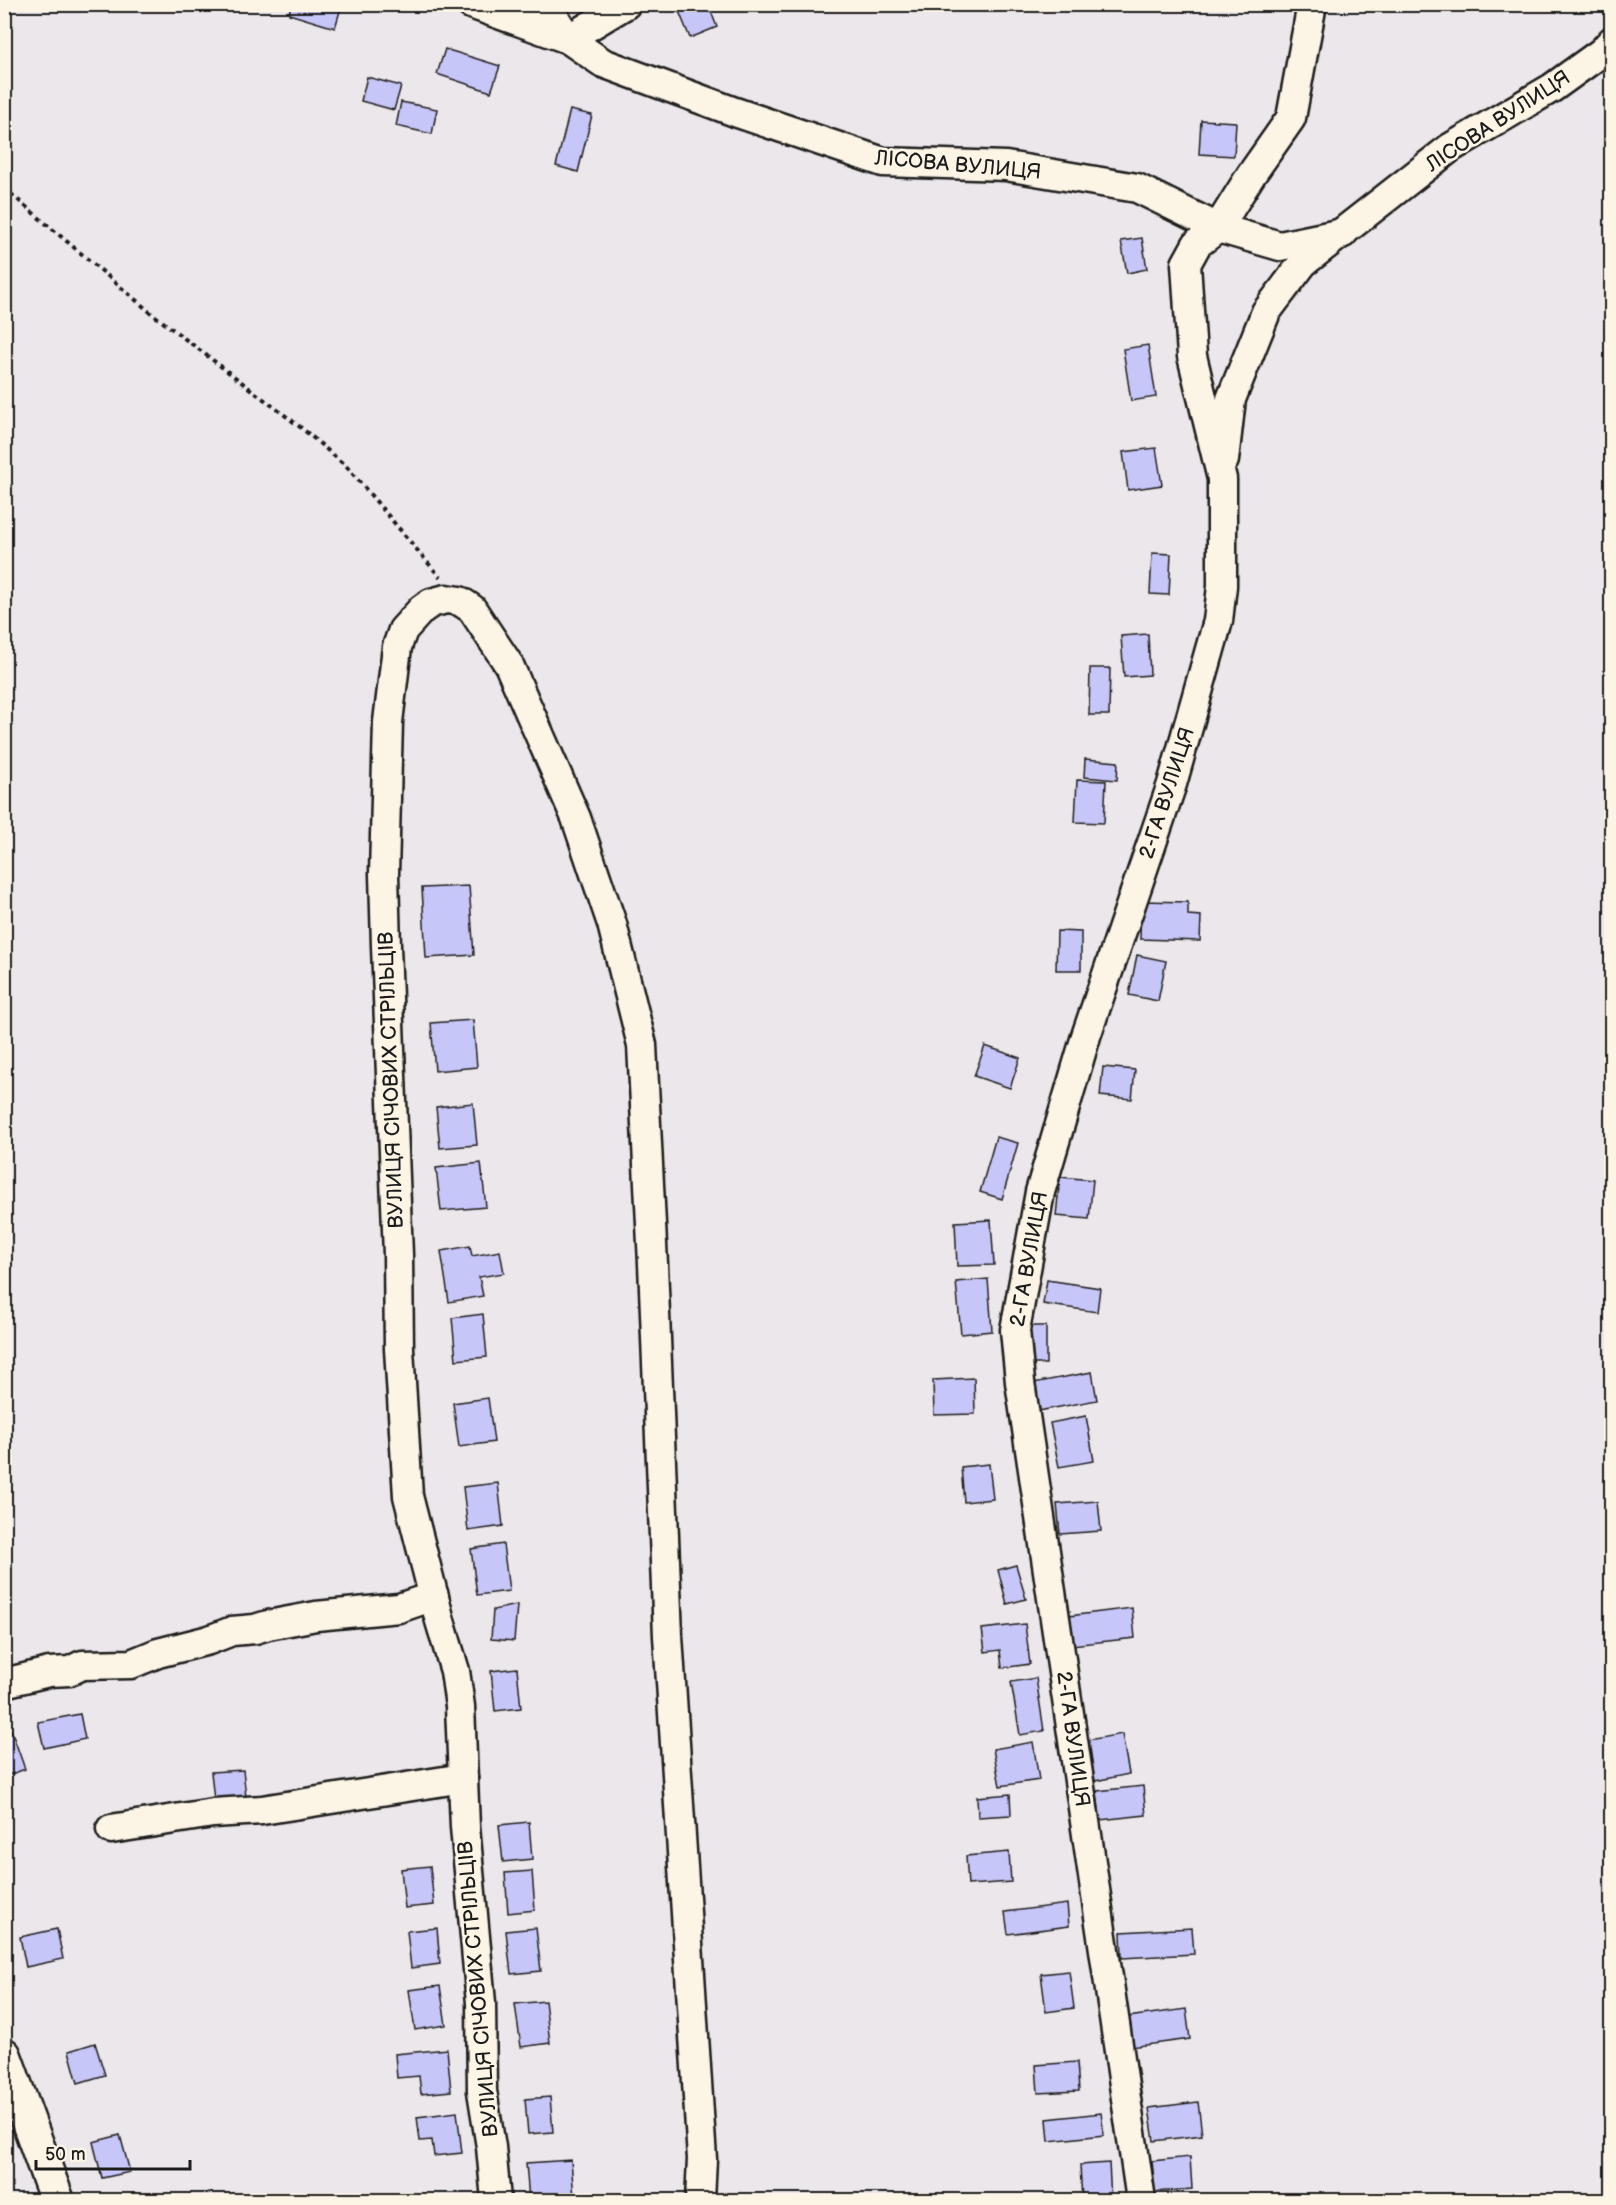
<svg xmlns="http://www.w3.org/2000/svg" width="1616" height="2205" font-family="'Balsamiq Sans',sans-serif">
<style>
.building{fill:#c7c6f8;stroke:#1c1c1c;stroke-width:1.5}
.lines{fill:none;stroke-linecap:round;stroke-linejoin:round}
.minor-casing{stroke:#1c1c1c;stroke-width:33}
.major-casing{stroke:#1c1c1c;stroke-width:38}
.path{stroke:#1c1c1c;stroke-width:4;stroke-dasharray:4.5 4.5;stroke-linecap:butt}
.minor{stroke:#fcf5e5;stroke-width:28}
.major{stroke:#fcf5e5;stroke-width:33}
.labels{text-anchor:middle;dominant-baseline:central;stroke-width:5;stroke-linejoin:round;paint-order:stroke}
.street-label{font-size:21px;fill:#1c1c1c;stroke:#fcf5e5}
</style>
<rect width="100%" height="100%" fill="#ece7eb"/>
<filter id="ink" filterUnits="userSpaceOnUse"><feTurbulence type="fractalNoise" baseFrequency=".0167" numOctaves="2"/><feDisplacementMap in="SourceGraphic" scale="12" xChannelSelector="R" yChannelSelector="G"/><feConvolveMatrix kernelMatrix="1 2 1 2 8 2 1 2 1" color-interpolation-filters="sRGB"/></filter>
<g filter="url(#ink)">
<g class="building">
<polygon points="291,4 342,4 335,28 289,14"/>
<polygon points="676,4 708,4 717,27 690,38"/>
<polygon points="445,49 500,66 491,92 437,74"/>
<polygon points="367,77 401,86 394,110 361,101"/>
<polygon points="401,102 437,109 432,134 396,126"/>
<polygon points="570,110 592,115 578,172 556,166"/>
<polygon points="1201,120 1236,122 1234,156 1199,154"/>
<polygon points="1142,238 1147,269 1127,273 1121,241"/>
<polygon points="1148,345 1156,397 1131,401 1123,349"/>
<polygon points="1156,448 1162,485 1128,490 1123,452"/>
<polygon points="1152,553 1171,554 1169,595 1150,594"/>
<polygon points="1148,634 1150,675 1124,677 1121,636"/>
<polygon points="1090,668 1110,668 1109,715 1089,715"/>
<polygon points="1085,759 1118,762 1117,780 1084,777"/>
<polygon points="1077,780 1106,781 1104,823 1075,822"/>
<polygon points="469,886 474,955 426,958 422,888"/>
<polygon points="1141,901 1188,902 1188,915 1201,916 1200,941 1140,939"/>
<polygon points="1057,931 1081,932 1081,970 1056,970"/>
<polygon points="1137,955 1166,961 1158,1001 1129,995"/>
<polygon points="473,1020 477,1067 435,1071 431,1023"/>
<polygon points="985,1046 1020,1058 1010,1088 974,1076"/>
<polygon points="1103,1067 1135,1070 1132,1099 1100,1096"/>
<polygon points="473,1103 477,1145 440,1148 436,1107"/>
<polygon points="996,1137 1018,1143 1002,1199 980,1192"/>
<polygon points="481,1163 486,1207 441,1211 436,1168"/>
<polygon points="1060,1177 1093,1180 1089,1219 1056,1216"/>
<polygon points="991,1220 994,1265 957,1266 955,1222"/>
<polygon points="470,1246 472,1256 500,1251 504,1273 479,1277 483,1296 449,1302 441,1251"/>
<polygon points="988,1279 992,1331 961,1334 956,1282"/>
<polygon points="1047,1280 1100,1288 1097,1312 1043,1304"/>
<polygon points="483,1314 487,1357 456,1360 452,1318"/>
<rect x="1024" y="1326" width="22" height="38"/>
<polygon points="1092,1372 1097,1400 1033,1412 1028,1384"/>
<polygon points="974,1378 975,1414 934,1415 933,1380"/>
<polygon points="488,1398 494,1442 459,1447 453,1403"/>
<polygon points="1086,1416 1094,1461 1059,1467 1050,1423"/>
<polygon points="989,1464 993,1499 964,1502 961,1467"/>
<polygon points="498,1483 503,1526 468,1531 463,1487"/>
<polygon points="1098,1501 1101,1531 1060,1534 1057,1504"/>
<polygon points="503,1544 509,1591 477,1595 471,1549"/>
<polygon points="1016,1565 1026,1599 1007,1604 998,1570"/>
<polygon points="517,1605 514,1641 491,1639 493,1610"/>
<polygon points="1132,1608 1135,1638 1072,1645 1069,1616"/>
<polygon points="1025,1624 1030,1664 1002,1668 1000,1650 985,1652 982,1629"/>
<polygon points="517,1668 521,1708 495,1711 491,1671"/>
<polygon points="1036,1678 1044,1731 1020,1735 1011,1682"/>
<polygon points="80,1714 85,1739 44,1748 38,1722"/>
<polygon points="10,1727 25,1769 4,1777 4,1729"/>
<polygon points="1122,1734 1129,1774 1095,1781 1088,1740"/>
<polygon points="1033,1742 1039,1780 1000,1786 993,1749"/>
<polygon points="243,1770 246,1797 214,1800 211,1772"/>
<polygon points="1143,1786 1146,1815 1100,1820 1097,1791"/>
<polygon points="1010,1794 1011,1815 978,1817 977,1797"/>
<polygon points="529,1822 532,1859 503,1862 499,1825"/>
<polygon points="1009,1852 1011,1882 968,1885 966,1856"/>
<polygon points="430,1866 434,1905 405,1908 401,1869"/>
<polygon points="532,1871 535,1910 508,1913 505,1873"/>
<polygon points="1067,1904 1069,1926 1008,1934 1005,1912"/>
<polygon points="437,1928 440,1964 411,1968 407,1931"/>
<polygon points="536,1928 541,1971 511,1974 506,1931"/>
<polygon points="1192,1928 1194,1954 1122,1958 1121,1932"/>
<polygon points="57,1929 63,1959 26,1967 20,1937"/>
<polygon points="1069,1971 1074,2008 1046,2012 1041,1974"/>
<polygon points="440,1986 446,2025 415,2030 409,1990"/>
<polygon points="545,2001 550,2043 521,2047 515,2004"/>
<polygon points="1186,2009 1190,2039 1131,2047 1128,2017"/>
<polygon points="95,2043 105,2075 78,2083 69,2051"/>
<polygon points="447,2049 451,2091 421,2094 419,2076 397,2078 395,2054"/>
<polygon points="1077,2062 1079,2091 1038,2093 1036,2065"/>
<polygon points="550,2097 553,2132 528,2134 525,2099"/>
<polygon points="1198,2102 1202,2135 1154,2141 1149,2108"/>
<polygon points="457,2112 462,2153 434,2156 432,2140 420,2141 417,2117"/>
<polygon points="1101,2113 1104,2135 1049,2141 1047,2119"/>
<polygon points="120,2135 130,2172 102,2178 93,2142"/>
<polygon points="1190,2157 1192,2189 1155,2192 1152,2161"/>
<polygon points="571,2160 574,2198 529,2200 526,2163"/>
<polygon points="1109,2163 1111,2200 1082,2200 1080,2165"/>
</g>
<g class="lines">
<g class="minor-casing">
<g id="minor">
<polyline points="471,4 568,39 603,63 735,112 883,162 1006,166 1137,188 1218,228 1280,246 1343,233"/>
<polyline points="546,4 568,39 626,4"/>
<polyline points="1224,460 1231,399 1266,312 1303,263 1450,148 1552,88 1602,52 1612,41"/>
<polyline points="4,1683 49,1672 70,1671 82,1665 131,1664 158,1653 209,1640 232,1631 255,1629 268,1625 316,1616 399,1608 434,1596"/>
<polyline points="111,1829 213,1813 262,1810 463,1778"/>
<polyline points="496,2200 491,2147 482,2091 481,2003 465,1827 460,1706 455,1671 440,1621 408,1496 399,1349 398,1255 386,946 384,874 388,722 397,647 403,630 422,609 431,603 446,599 460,601 472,609 509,665 576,818 612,924 642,1045 653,1264 668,1636 702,2159 700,2200"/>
<polyline points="1141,2200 1020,1382 1015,1330 1040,1192 1086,1036 1172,784 1218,621 1222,586 1222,479 1192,356 1186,264 1197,244 1218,228 1251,175 1291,118 1312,4"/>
</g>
</g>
<g class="major-casing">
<polyline id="major" points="4,2055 57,2200"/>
</g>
<polyline class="path" points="4,188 150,312 304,430 347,467 440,577"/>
<use href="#minor" class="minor"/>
<use href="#major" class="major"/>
</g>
</g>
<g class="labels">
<g class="street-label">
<text transform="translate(1498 121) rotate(-33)">ЛІСОВА ВУЛИЦЯ</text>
<text transform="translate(958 165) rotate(5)">ЛІСОВА ВУЛИЦЯ</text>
<text transform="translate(1167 793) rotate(-72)">2-ГА ВУЛИЦЯ</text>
<text transform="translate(391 1080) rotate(-92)">ВУЛИЦЯ СІЧОВИХ СТРІЛЬЦІВ</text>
<text transform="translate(1029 1259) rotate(-80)">2-ГА ВУЛИЦЯ</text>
<text transform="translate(1073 1739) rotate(82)">2-ГА ВУЛИЦЯ</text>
<text transform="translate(478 1989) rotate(-95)">ВУЛИЦЯ СІЧОВИХ СТРІЛЬЦІВ</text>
</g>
</g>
<rect width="1616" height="2205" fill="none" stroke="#fcf5e5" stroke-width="24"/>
<rect x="12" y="12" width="1592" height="2181" fill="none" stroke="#1c1c1c" stroke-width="2" filter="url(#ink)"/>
<path d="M36 2160v9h154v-9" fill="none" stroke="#1c1c1c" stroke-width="3"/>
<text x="45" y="2160" font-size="18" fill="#1c1c1c" stroke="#fcf5e5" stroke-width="4.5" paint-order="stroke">50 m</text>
</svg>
